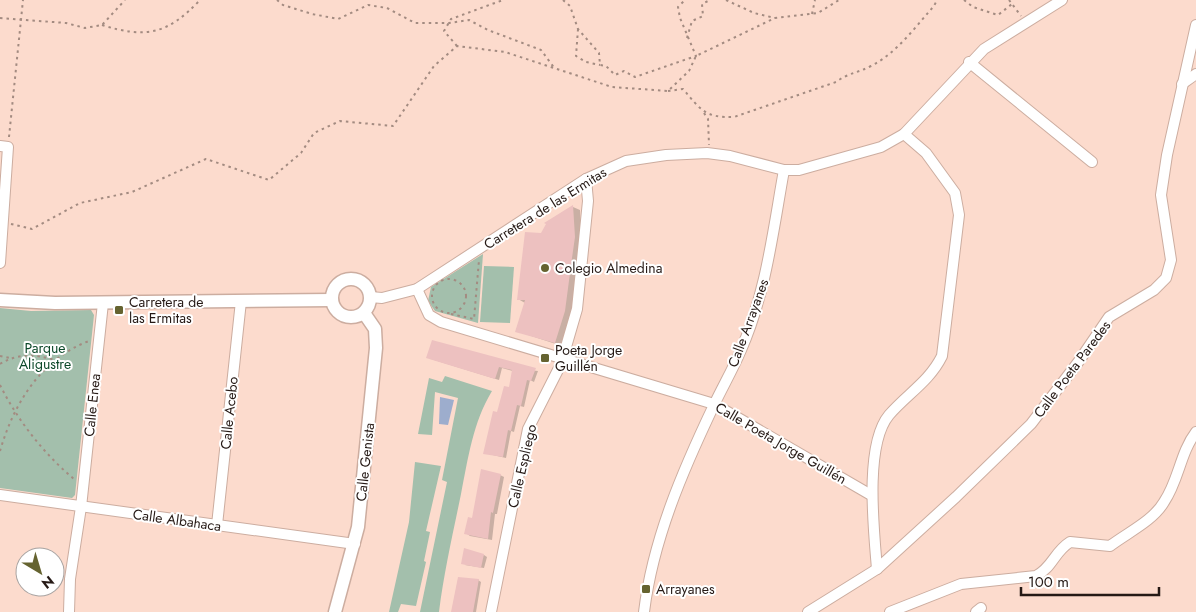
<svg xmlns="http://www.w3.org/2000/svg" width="1196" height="612" font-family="Jost,sans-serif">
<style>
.green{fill:#a3bfac}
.water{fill:#9dadcd}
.shadow{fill:#0003}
.building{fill:#edc1c0}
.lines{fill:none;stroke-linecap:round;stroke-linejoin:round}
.minor-casing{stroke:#ccada0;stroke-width:12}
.tertiary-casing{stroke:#ccada0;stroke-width:15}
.path{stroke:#a38b81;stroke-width:2;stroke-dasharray:2.5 4;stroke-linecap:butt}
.minor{stroke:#fff;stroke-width:10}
.tertiary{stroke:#fff;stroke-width:12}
.poi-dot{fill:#656330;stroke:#fff;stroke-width:2}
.labels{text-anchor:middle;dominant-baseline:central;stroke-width:4;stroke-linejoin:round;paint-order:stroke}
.street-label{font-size:14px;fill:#251915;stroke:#fff}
.poi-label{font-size:14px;fill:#251915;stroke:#fff;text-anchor:start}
.park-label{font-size:14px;fill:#0b4829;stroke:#fff}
</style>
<rect width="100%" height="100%" fill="#fcdbcd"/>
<g class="green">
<polygon points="483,254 478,323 435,311 428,301 431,287"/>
<polygon points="484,266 514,267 510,323 480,322"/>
<polygon points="0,308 31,311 91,310 94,315 75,495 72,498 0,488"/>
<path d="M445,376l47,15c-19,31 -24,68 -31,103 -8,39 -17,78 -22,118h-19l27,-130 -5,-2 16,-82 -23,-6 -3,43 -14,-1 11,-56 13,4z"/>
<polygon points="415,462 441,466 426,531 430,532 424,561 426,562 416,606 401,604 398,612 389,612 409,522"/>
</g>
<polygon class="water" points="440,397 454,400 448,425 439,424"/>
<g class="shadow">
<polygon points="573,207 580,210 581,241 572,316 562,346 516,331 525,303 518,299 542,235"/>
<polygon points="431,359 538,371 534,382 530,380 524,407 520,406 514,432 511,431 506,458 484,453 510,389 513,371 502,368 499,380"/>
<polygon points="500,475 504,477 497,514 495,514 492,540 470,536 466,533"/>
<polygon points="484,555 487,557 484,568 465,565"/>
<polygon points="478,580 481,582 476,612 453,612"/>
</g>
<g class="building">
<polygon points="573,205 575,237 572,258 565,311 555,343 515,332 525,300 517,300 525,232 541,233 546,224 544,223"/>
<polygon points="432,340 536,368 531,381 527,380 521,406 517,405 511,431 508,430 503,457 483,454 493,411 497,412 504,386 509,387 512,370 499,367 495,379 426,358"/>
<polygon points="481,469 501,474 493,513 491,512 488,539 464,534 468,517 472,518"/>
<polygon points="464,548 484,554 481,568 461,564"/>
<polygon points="458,577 479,579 473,612 451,612"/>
</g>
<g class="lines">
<g class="minor-casing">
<g id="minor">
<polyline points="969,62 1092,162"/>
<polyline points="1182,84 1196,74"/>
<polyline points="0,146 8,147 0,263"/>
<polyline points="417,289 429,315 441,322 714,404 871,495"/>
<polyline points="370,297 382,298 417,289 586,179 626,161 666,155 707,153 730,156 784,170 799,170 881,147 904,134 984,49 1062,0"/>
<polyline points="0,495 355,544"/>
<polyline points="217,525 241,301"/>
<path d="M877,569c-3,-38 -13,-124 12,-154 18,-21 40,-33 53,-59l17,-141 -4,-22 -29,-40 -22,-19"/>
<polyline points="69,612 70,579 81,507 103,303"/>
<polyline points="491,612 528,429 561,364 577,309 588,201 586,179"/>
<path d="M644,612c9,-73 39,-142 70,-207 9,-19 19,-36 27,-55 25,-57 32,-119 43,-180"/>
<polyline points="808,612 877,569 956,497 1031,424 1079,361 1109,317 1154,290 1166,278 1171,260 1161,195 1167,155 1196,25"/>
<path d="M890,612l71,-28 75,-8c17,-9 18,-24 34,-34l40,4c17,-13 43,-25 54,-44 15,-22 16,-49 32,-70"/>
<polyline points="976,612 981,608"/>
</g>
</g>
<g class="tertiary-casing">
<g id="tertiary">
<circle cx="351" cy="298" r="19"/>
<polyline points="0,300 55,303 332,300"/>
<polyline points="335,612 358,527 376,348 375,329 364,313"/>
</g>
</g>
<g class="path">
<polyline points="277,0 283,5 312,14 338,19 368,5 387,8 415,23 449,23 469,20 488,30 541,50 555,69"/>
<polyline points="563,0 570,6 578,29 599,53 600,65 606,66 615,75 624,71 635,77 696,56 680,18 678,7 685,0"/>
<polyline points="726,0 754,13 775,18"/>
<polyline points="964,0 973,7 998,15 1012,4"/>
<polyline points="1009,0 1021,16"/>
<polyline points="812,14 815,0"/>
<polyline points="0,18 66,23 85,28 102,25 125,0"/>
<path d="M102,25c44,14 66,9 98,-25"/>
<polyline points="578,29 576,56 586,62 600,65"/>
<polyline points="687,38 692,21 703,16 702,4 710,0"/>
<polyline points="457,46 444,31 451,19 503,0"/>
<path d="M668,91l15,-2c18,21 22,29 51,28l102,-35c14,-10 22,-9 35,-16 26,-13 44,-39 63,-60l3,-6"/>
<polyline points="704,113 708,119 709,145"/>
<polyline points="9,137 23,0"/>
<polyline points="11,224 32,229 80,203 132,192 206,159 269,180 301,153 314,133 340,121 393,126 434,66 457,46 505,52 612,87 668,91 689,71 696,56 775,18 818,13 839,0"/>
<circle cx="449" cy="296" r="17"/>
<polyline points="451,314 474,319 479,260"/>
<polyline points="0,356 10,358"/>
<path d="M0,364c19,-11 34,-10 55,-4"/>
<path d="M0,385c18,36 44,69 74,94"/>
<path d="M0,451c14,-48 41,-92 89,-110"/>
</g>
<use href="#minor" class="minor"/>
<use href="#tertiary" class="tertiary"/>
</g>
<g class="poi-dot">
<circle cx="545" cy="268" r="5"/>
<rect x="114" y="305" width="10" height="10" rx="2.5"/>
<rect x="540" y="353" width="10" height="10" rx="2.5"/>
<rect x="641" y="584" width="10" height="10" rx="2.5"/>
</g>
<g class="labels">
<g class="street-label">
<text transform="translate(545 208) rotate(-32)">Carretera de las Ermitas</text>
<text transform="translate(748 323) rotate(-70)">Calle Arrayanes</text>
<text transform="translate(1072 369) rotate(-53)">Calle Poeta Paredes</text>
<text transform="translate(92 405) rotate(-84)">Calle Enea</text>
<text transform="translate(229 413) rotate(-84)">Calle Acebo</text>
<text transform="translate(781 443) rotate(30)">Calle Poeta Jorge Guillén</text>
<text transform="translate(365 462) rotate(-84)">Calle Genista</text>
<text transform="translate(522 466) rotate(-77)">Calle Espliego</text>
<text transform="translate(177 520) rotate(8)">Calle Albahaca</text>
</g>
<g class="poi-label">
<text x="555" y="268">Colegio Almedina</text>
<text x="129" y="302">Carretera de<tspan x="129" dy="16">las Ermitas</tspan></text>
<text x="555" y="350">Poeta Jorge<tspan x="555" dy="16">Guillén</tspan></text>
<text x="656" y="589">Arrayanes</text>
</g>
<g class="park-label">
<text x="45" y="348">Parque<tspan x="45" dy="16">Aligustre</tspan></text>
</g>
</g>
<g transform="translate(40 572) rotate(142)"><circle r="24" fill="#ffffff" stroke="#a8a3a1"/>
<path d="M0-4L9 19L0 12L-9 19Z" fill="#656330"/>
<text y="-8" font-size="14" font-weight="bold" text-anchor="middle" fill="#251915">N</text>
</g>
<path d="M1021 587v8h138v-8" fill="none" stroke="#251915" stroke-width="2.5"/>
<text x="1028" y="587" font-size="15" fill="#251915" stroke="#ffffff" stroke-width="4" paint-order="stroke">100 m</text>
</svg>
